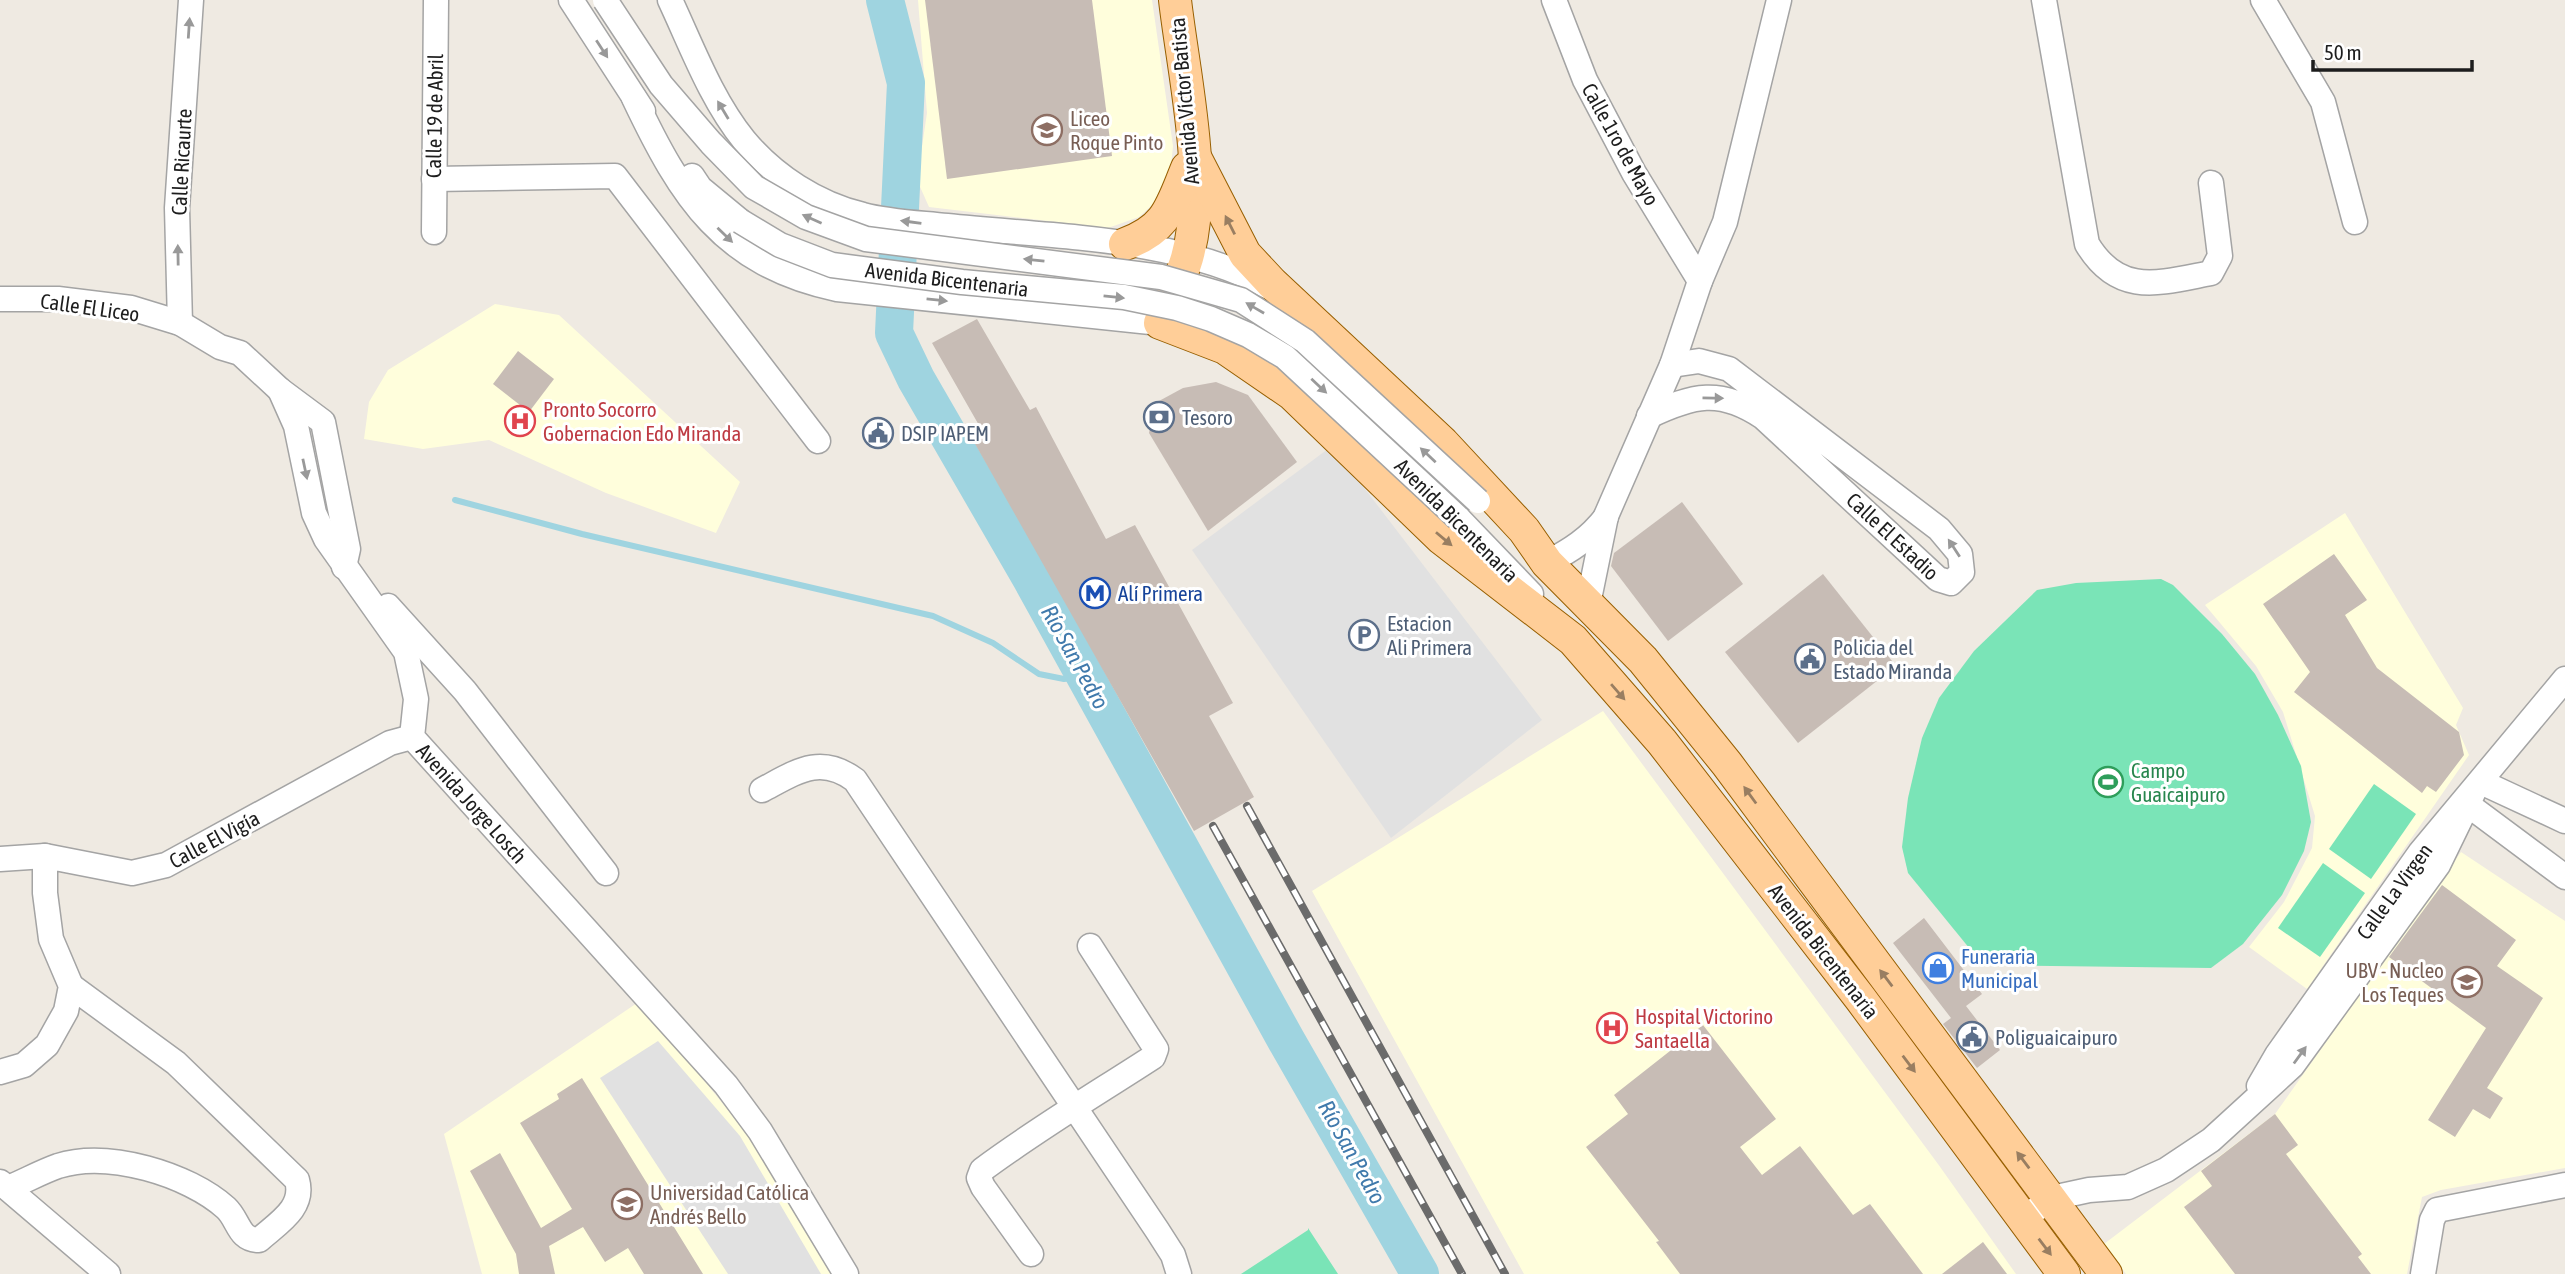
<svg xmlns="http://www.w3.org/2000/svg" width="2565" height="1274" font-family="'Asap Condensed',sans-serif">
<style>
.education{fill:#fffedc}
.pitch{fill:#7ae4b7}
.parking{fill:#e1e1e1}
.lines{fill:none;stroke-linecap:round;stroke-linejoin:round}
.stream{stroke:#9fd4e0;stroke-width:6}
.river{stroke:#9fd4e0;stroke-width:38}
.building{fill:#c7bcb5}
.minor-casing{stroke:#a4a4a4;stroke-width:27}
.major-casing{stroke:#975f00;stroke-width:34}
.minor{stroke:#fff;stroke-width:24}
.major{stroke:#ffce98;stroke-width:32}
.rail-casing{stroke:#6b6b6b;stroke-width:8}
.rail{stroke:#fff;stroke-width:5;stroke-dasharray:16;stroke-linecap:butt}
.minor-bridge-casing{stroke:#a4a4a4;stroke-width:27;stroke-linecap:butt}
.minor-bridge{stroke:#fff;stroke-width:24}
.oneway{fill:#999}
.oneway2{fill:#997e61}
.labels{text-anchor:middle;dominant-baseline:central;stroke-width:6;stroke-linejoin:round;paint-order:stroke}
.street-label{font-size:21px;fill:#1d1d1d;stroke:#fff}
.education-label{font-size:21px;fill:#785e54;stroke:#fff;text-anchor:start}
.health-label{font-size:21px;fill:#be3a42;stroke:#fff;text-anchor:start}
.service-label{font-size:21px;fill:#4e5e75;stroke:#fff;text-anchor:start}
.transit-label{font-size:21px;fill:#164399;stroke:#fff;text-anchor:start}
.leisure-label{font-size:21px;fill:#27864d;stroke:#fff;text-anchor:start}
.shop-label{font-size:21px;fill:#366cbe;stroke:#fff;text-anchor:start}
.water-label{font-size:23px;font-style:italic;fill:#407aac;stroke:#fff}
</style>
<rect width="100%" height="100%" fill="#efeae2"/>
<g class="education">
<polygon points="918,0 1152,0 1173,146 1171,166 1153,204 1139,217 1108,228 929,207 917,180 927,113"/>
<polygon points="495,304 559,315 740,482 716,533 606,493 489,440 423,449 364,439 369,402 388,370"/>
<polygon points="2345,513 2463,708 2456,725 2469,755 2307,989 2249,947 2284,902 2312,848 2315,816 2283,712 2256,666 2205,605"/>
<polygon points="1603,711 1938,1164 2016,1274 1524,1274 1312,891"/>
<polygon points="2461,852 2565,921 2565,1168 2441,1190 2422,1197 2407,1274 2126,1274 2104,1244 2275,1114"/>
<polygon points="640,1001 748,1135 834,1274 482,1274 444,1134"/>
</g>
<g class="pitch">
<polygon points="2161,579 2173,585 2222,634 2255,674 2278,715 2301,766 2311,822 2304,851 2282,895 2243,944 2211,968 1983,965 1908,873 1902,847 1908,798 1922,738 1939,698 1974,651 2037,590 2076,583"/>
<polygon points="2374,784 2416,814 2371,879 2329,849"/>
<polygon points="2323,863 2365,893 2320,957 2278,928"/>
<polygon points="1308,1228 1338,1274 1241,1274 1308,1230"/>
</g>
<g class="parking">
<polygon points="1332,446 1542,720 1391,838 1192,550"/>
<polygon points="658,1041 740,1136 821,1274 728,1274 600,1078"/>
</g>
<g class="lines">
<polyline class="stream" points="455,500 582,534 933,616 993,643 1039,674 1064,679 1085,676"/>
<polyline class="river" points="885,0 906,83 894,333 916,379 1031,578 1286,1040 1420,1274"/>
</g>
<g class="building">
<polygon points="925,0 1092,0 1112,156 947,179"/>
<polygon points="977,319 1030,410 1036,407 1106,539 1135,525 1233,703 1209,716 1254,797 1194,831 974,442 984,434 932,343"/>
<polygon points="518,351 554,379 529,412 493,384"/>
<polygon points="1216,382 1248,395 1297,462 1208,531 1149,433 1154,409 1159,401 1183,388"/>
<polygon points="1682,502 1743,584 1668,641 1611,566 1614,553"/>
<polygon points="2334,554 2367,600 2345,615 2377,668 2459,732 2464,755 2436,792 2427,786 2422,793 2294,692 2310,672 2263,604"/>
<polygon points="1823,574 1896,666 1798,743 1725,652"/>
<polygon points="2442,885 2516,940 2497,966 2543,998 2487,1088 2503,1098 2490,1119 2473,1109 2455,1137 2428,1120 2486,1028 2389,957"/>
<polygon points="1924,918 1982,994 1966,1006 2000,1050 1977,1068 1943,1024 1951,1018 1893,943"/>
<polygon points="1703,1025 1776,1119 1740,1147 1762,1175 1800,1146 1853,1215 1870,1204 1923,1274 1680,1274 1656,1242 1659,1241 1586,1147 1628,1114 1614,1095"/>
<polygon points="582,1078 703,1274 644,1274 628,1248 605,1262 583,1227 549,1246 555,1274 519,1274 516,1254 470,1171 500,1153 541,1228 572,1209 520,1123 559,1099 557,1094"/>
<polygon points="2275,1114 2298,1145 2286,1154 2362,1254 2358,1257 2371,1274 2235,1274 2184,1207 2212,1186 2201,1171"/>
<polygon points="1983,1242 2007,1274 1942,1274"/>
</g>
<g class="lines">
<g class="minor-casing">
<g id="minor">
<polyline points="571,0 643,111"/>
<path d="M670,0c22,47 41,99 74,140 30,36 73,64 119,75 26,7 56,8 84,11 104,11 232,10 324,62"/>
<polyline points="1554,0 1585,80 1634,173 1700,281"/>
<path d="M2044,0l43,244c32,53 72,39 124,29l9,-17 -9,-73"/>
<polyline points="2263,0 2323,102 2355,222"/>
<path d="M634,98c47,99 89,167 203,191l323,34"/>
<polyline points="692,176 700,188 740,221"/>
<polyline points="434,179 615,176 818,441"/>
<polyline points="434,232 436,0"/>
<polyline points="0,299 58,299 131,308 180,323 220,347 240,353 280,390 323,422 348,549 344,567"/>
<polyline points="180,323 177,208 191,0"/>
<polyline points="280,390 296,426 314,513 326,539 406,652 416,699 412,737 726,1085 760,1131 846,1274"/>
<path d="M1649,416c44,-21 71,-28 114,1l175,162 13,4 11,-11 -2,-18 -21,-25 -210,-160 -30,-8 -27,4"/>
<polyline points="1458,518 1531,594"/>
<path d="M1547,563c24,-13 42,-24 59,-46"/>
<polyline points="1588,604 1606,516 1672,365 1700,281 1725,222 1779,0"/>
<polyline points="388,606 465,691 606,873"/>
<polyline points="2481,782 2565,821"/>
<path d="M762,790c34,-18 58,-36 93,-10l302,450 16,25 6,19"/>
<polyline points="2467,804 2565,877"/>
<polyline points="0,859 45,856"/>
<polyline points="0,1072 24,1065 47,1045 66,1011 71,986 51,939 45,893 45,856 132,873 166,865 390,743 412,737"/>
<polyline points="2259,1086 2277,1055 2420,853 2565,679"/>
<polyline points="0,1182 108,1274"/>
<path d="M8,1188c17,-7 33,-16 50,-22 50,-16 130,8 168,42 13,12 12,32 33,32 19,-17 46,-32 38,-60l-121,-117 -105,-77"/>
<polyline points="2024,1218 2052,1198 2089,1190 2128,1187 2166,1170 2211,1140 2292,1066 2438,865 2474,791"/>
<path d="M1031,1254l-48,-67 -4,-9 3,-8c55,-41 114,-76 171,-113l3,-8 -66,-103"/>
<polyline points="2423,1274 2432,1220 2437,1210 2565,1185"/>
</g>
</g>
<g class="major-casing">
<g id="major">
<path d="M1175,0c9,78 34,181 12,258 -7,23 -17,44 -27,65l65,25 67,46 149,144 132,102 89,102 198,256 204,276"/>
<polyline points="1195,157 1245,254 1272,283 1443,443 1524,530 1547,563 1643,660 1727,764 2106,1274"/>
<path d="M1125,244c42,-15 46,-37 62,-76"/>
</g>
</g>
<use href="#minor" class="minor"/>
<use href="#major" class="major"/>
<g class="rail-casing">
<g id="rail">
<polyline points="1247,806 1505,1274"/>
<polyline points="1213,826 1462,1274"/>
</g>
</g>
<use href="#rail" class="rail"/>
<g class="minor-bridge-casing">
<g id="minor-bridge">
<polyline points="605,0 661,85 711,143 754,187 806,217 866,239 1161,277 1241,300 1305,341 1478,501"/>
<polyline points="740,221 780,245 832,265 962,282 1124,297 1177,308 1211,319 1248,335 1285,357 1458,518"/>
</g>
</g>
<use href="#minor-bridge" class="minor-bridge"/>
</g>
<defs><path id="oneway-solid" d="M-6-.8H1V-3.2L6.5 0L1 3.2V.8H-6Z" transform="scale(1.75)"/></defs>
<g class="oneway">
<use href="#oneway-solid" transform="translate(189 28) rotate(-86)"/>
<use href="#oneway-solid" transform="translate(602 49) rotate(57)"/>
<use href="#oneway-solid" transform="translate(723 110) rotate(-121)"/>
<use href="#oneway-solid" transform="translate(812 219) rotate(-156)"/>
<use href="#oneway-solid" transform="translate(911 222) rotate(-172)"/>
<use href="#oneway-solid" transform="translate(725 235) rotate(44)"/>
<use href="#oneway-solid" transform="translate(178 255) rotate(-91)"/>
<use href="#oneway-solid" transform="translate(1034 260) rotate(-174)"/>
<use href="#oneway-solid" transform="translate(1114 297) rotate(6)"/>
<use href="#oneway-solid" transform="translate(937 300) rotate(6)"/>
<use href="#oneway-solid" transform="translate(1255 308) rotate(-150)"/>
<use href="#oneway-solid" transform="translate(1319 386) rotate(43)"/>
<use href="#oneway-solid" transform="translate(1713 398) rotate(1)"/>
<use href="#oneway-solid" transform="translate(1428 455) rotate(-137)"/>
<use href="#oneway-solid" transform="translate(305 469) rotate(78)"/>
<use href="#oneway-solid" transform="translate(1954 548) rotate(-123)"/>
<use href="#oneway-solid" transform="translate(2300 1055) rotate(-54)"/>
</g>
<g class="oneway2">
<use href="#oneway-solid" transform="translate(1230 225) rotate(-117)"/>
<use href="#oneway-solid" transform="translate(1444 539) rotate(40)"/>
<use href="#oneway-solid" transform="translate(1618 692) rotate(49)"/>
<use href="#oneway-solid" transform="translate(1750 795) rotate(-126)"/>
<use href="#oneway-solid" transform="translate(1886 978) rotate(-127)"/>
<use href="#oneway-solid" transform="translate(1909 1064) rotate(53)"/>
<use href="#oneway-solid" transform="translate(2023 1160) rotate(-127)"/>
<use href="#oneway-solid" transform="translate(2045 1247) rotate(53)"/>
</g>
<defs>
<g id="school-ring" transform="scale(1.575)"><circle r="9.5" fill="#fff" stroke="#8d6e63" stroke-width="1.5"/><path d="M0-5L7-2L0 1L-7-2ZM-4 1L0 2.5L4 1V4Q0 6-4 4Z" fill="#8d6e63"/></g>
<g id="bank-ring" transform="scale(1.575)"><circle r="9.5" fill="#fff" stroke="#5c6f8a" stroke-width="1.5"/><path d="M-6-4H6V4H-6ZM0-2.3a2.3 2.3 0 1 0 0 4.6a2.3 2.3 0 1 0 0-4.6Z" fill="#5c6f8a"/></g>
<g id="hospital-ring" transform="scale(1.575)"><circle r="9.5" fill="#fff" stroke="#e0444e" stroke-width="1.5"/><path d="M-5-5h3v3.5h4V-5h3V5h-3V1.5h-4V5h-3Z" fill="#e0444e"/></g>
<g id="civic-ring" transform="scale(1.575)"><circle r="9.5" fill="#fff" stroke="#5c6f8a" stroke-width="1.5"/><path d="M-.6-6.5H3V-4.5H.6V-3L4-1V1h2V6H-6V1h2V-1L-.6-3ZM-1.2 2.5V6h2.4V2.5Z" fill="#5c6f8a"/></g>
<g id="metro-ring" transform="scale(1.575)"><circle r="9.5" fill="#fff" stroke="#1a4fb4" stroke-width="1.5"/><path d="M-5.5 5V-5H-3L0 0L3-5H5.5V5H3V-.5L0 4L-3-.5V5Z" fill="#1a4fb4"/></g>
<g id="parking-ring" transform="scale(1.575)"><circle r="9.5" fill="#fff" stroke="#5c6f8a" stroke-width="1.5"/><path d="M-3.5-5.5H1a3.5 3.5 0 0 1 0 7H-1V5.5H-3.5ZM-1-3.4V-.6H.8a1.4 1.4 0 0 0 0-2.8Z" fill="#5c6f8a"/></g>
<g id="stadium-ring" transform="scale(1.575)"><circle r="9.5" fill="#fff" stroke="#2e9e5b" stroke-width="1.5"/><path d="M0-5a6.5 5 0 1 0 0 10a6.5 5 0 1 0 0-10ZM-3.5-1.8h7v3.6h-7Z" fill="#2e9e5b"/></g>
<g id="shop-ring" transform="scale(1.575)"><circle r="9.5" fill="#fff" stroke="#3f7fe0" stroke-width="1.5"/><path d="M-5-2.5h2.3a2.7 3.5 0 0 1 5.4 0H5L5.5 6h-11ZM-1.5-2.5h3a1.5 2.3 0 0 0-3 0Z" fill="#3f7fe0"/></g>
<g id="university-ring" transform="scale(1.575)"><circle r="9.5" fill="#fff" stroke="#8d6e63" stroke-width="1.5"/><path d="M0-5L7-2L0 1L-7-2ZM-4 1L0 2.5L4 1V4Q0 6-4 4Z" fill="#8d6e63"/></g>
</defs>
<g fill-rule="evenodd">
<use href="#school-ring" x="1047" y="130"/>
<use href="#bank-ring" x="1159" y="417"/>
<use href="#hospital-ring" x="520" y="421"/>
<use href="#civic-ring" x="878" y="433"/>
<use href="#metro-ring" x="1095" y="593"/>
<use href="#parking-ring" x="1364" y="635"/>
<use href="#civic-ring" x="1810" y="659"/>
<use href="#stadium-ring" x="2108" y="782"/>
<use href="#shop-ring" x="1938" y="968"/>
<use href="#university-ring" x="2467" y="982"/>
<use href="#hospital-ring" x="1612" y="1028"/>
<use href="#civic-ring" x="1972" y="1037"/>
<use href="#university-ring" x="627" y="1204"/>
</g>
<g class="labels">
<g class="street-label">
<text transform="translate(1184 101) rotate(-95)">Avenida Víctor Batista</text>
<text transform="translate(434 116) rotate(-89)">Calle 19 de Abril</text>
<text transform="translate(1621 144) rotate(61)">Calle 1ro de Mayo</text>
<text transform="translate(181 162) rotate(-87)">Calle Ricaurte</text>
<text transform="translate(947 279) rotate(7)">Avenida Bicentenaria</text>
<text transform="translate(90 307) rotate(8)">Calle El Liceo</text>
<text transform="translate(1457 520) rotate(45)">Avenida Bicentenaria</text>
<text transform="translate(1893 536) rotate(43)">Calle El Estadio</text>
<text transform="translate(472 803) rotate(48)">Avenida Jorge Losch</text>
<text transform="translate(214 839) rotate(-28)">Calle El Vigía</text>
<text transform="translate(2394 891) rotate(-54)">Calle La Virgen</text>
<text transform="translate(1824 951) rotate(52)">Avenida Bicentenaria</text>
</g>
<g class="education-label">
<text x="1070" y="118">Liceo<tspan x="1070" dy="24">Roque Pinto</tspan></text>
<text x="2444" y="970" text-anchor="end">UBV - Nucleo<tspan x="2444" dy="24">Los Teques</tspan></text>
<text x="650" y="1192">Universidad Católica<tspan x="650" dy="24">Andrés Bello</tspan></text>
</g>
<g class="health-label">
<text x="543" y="409">Pronto Socorro<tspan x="543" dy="24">Gobernacion Edo Miranda</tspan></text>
<text x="1635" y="1016">Hospital Victorino<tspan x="1635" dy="24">Santaella</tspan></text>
</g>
<g class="service-label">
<text x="1182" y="417">Tesoro</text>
<text x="901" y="433">DSIP IAPEM</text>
<text x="1387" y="623">Estacion<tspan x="1387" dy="24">Ali Primera</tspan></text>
<text x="1833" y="647">Policia del<tspan x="1833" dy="24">Estado Miranda</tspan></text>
<text x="1995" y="1037">Poliguaicaipuro</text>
</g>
<g class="transit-label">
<text x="1118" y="593">Alí Primera</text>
</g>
<g class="leisure-label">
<text x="2131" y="770">Campo<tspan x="2131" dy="24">Guaicaipuro</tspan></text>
</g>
<g class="shop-label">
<text x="1961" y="956">Funeraria<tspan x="1961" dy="24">Municipal</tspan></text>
</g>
<g class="water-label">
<text transform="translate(1075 657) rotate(61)">Río San Pedro</text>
<text transform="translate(1352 1152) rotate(61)">Río San Pedro</text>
</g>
</g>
<path d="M2313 60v10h159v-10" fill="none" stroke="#1d1d1d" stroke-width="3.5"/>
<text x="2324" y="60" font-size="21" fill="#1d1d1d" stroke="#ffffff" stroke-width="5" paint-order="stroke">50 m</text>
</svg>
